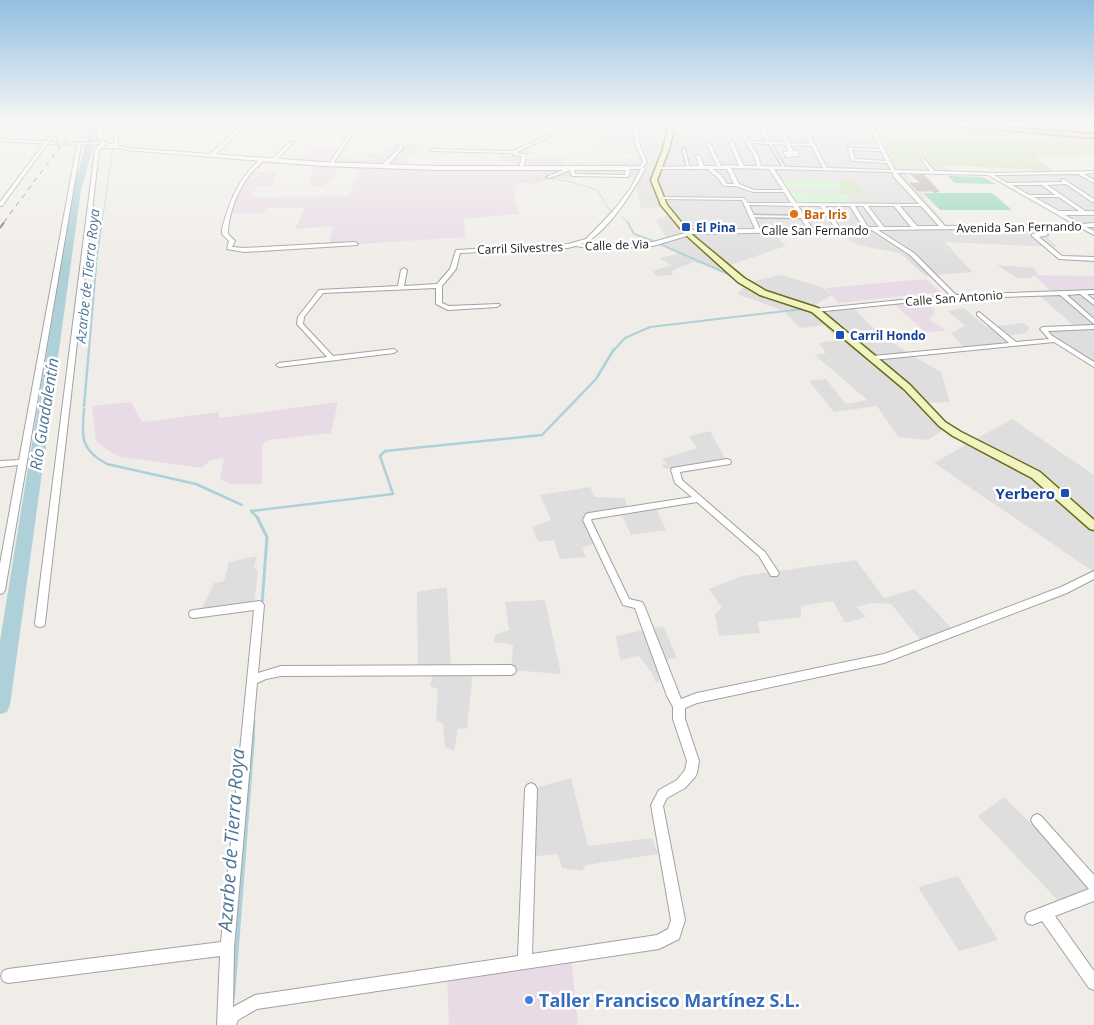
<svg xmlns="http://www.w3.org/2000/svg" width="1094" height="1025" font-family="'Open Sans',sans-serif">
<style>
.residential{fill:#dfdede}
.industrial{fill:#e8dbe6}
.grass{fill:#cde4b5}
.park{fill:#cbf4cd}
.pitch{fill:#90d5b8}
.lines{fill:none;stroke-linecap:round;stroke-linejoin:round}
.stream-far4{stroke:#aed0d8;stroke-width:1}
.stream-far3{stroke:#aed0d8;stroke-width:2}
.stream-far2{stroke:#aed0d8;stroke-width:2.5}
.stream-far1{stroke:#aed0d8;stroke-width:3}
.stream{stroke:#aed0d8;stroke-width:4}
.river{fill:#aed0d8;fill-rule:evenodd}
.building{fill:#b9b2ae;stroke:#c0b4ac}
.tertiary-tunnel{stroke:#c7c4c0;stroke-width:5;stroke-dasharray:5 2.5;stroke-linecap:butt}
.pedestrian-casing{stroke:#a2a2a2;stroke-width:3}
.minor-casing{stroke:#a2a2a2;stroke-width:2}
.tertiary-casing{stroke:#a2a2a2;stroke-width:2}
.secondary-casing{stroke:#666d12;stroke-width:3}
.primary-casing{stroke:#8c5f12;stroke-width:3}
.pedestrian{fill:#fff;fill-rule:evenodd}
.minor{fill:#fff;fill-rule:evenodd}
.tertiary{fill:#fff;fill-rule:evenodd}
.secondary{fill:#f2f3c3;fill-rule:evenodd}
.primary{fill:#f2d1ab;fill-rule:evenodd}
.rail-far1{stroke:#6f6f6f;stroke-width:1;stroke-dasharray:5 5;stroke-linecap:butt}
.rail{stroke:#6f6f6f;stroke-width:2;stroke-dasharray:7 7;stroke-linecap:butt}
.food-dot{fill:#e8710a;stroke:#fff;stroke-width:2}
.transit-dot{fill:#1a4fb4;stroke:#fff;stroke-width:2}
.shop-dot{fill:#3f7fe0;stroke:#fff;stroke-width:2}
.labels{text-anchor:middle;dominant-baseline:central;stroke-width:5;stroke-linejoin:round;paint-order:stroke}
.far-food-label{font-size:12px;font-weight:bold;fill:#c56008;stroke:#fff;text-anchor:start}
.far-transit-label{font-size:12px;font-weight:bold;fill:#164399;stroke:#fff;text-anchor:start}
.far-street-label{font-size:12px;fill:#212121;stroke:#fff}
.far-water-label{font-size:14px;font-style:italic;fill:#507697;stroke:#fff}
.transit-label{font-size:15px;font-weight:bold;fill:#164399;stroke:#fff;text-anchor:end}
.water-label{font-size:16px;font-style:italic;fill:#507697;stroke:#fff}
.near-shop-label{font-size:18px;font-weight:bold;fill:#366cbe;stroke:#fff;text-anchor:start}
.near-water-label{font-size:19px;font-style:italic;fill:#507697;stroke:#fff}
</style>
<rect width="100%" height="100%" fill="#f0ede8"/>
<g class="residential">
<polygon points="624,124 806,124 811,136 882,139 942,160 953,175 906,174 947,226 1033,223 1057,247 945,242 972,272 925,276 900,253 858,245 838,233 773,233 786,246 718,269 694,262 673,270 672,275 656,276 653,272 656,270 671,265 659,258 678,254 656,243 666,237 655,219 668,216 661,207 641,209 635,178 574,176 566,179 549,178 536,184 515,182 514,180 544,177 530,171 533,163 504,162 499,158 501,154 511,157 515,154 514,152 528,150 533,153 524,155 525,159 542,159 552,156 569,157 562,167 571,168 572,162 625,161 626,158 641,157 640,154 622,154 622,150 637,149 636,148 617,148 608,151 589,148 602,140 593,136 622,126"/>
<polygon points="398,144 418,144 416,156 395,155 394,157 406,157 406,159 410,160 406,164 387,162 384,166 333,162 335,158 371,160 372,157 361,157 365,154 384,154 387,150"/>
<polygon points="1094,172 1094,233 987,174"/>
<polygon points="997,265 1033,268 1038,274 1029,278 1017,278"/>
<polygon points="781,275 822,287 832,295 812,307 815,310 852,306 875,330 911,355 941,372 950,402 922,403 947,427 928,440 898,437 877,406 834,412 809,381 826,379 846,404 867,400 815,355 826,353 819,343 838,340 824,325 800,328 784,311 737,294 749,282"/>
<polygon points="1084,292 1094,300 1094,363 1056,340 1043,329 1075,327 1038,294"/>
<polygon points="964,308 987,327 1024,323 1030,328 1025,333 1001,337 1007,342 964,348 951,333 965,326 948,311"/>
<polygon points="1012,419 1094,475 1094,572 934,463"/>
<polygon points="710,431 727,462 675,470 663,468 662,464 667,465 662,459 697,448 689,436"/>
<polygon points="590,487 595,497 625,498 629,511 655,506 666,530 631,535 621,513 589,516 595,537 593,544 582,548 586,557 560,559 554,540 538,542 532,527 551,520 540,495"/>
<polygon points="257,556 254,567 258,571 254,604 201,611 214,583 224,581 229,562"/>
<polygon points="856,560 884,598 915,589 954,631 923,643 891,604 872,603 857,607 866,617 845,623 833,601 801,606 801,617 758,622 760,633 719,636 715,614 722,608 709,589 742,576"/>
<polygon points="447,587 451,670 473,670 467,728 458,729 454,751 445,747 443,724 436,720 438,689 430,686 434,671 418,671 417,592"/>
<polygon points="545,600 561,674 511,670 513,645 494,642 495,635 509,630 505,602"/>
<polygon points="663,626 677,658 668,659 666,677 656,683 651,672 639,656 620,660 616,636"/>
<polygon points="571,778 588,846 652,838 658,854 586,865 582,871 562,868 558,854 536,856 531,789"/>
<polygon points="1004,797 1094,886 1094,901 1063,906 978,816"/>
<polygon points="958,876 998,940 959,951 918,887"/>
</g>
<g class="industrial">
<polygon points="1014,124 1094,124 1094,132 1015,126"/>
<polygon points="312,147 341,147 330,164 529,168 530,171 545,178 515,180 518,189 513,191 519,214 464,219 465,237 329,246 333,226 295,229 305,208 267,208 263,213 231,214 232,200 248,172 277,173 272,186 257,187 252,197 349,196 359,170 350,169 350,167 340,166 331,181 327,182 324,186 311,187 313,183 308,181 316,164 298,162"/>
<polygon points="1034,275 1094,276 1094,292 1053,293"/>
<polygon points="925,279 941,292 838,303 826,288"/>
<polygon points="924,301 935,310 933,315 929,319 946,331 925,332 894,304"/>
<polygon points="131,402 141,420 144,422 219,412 219,418 338,402 331,433 269,440 262,445 262,484 229,484 220,479 224,458 209,461 202,468 121,457 110,452 96,441 92,406"/>
<polygon points="571,955 578,1025 449,1025 447,973"/>
</g>
<g class="grass">
<polygon points="870,124 919,124 1094,139 1094,155 1036,156 1052,171 888,162"/>
<polygon points="854,180 866,194 842,194 838,181"/>
</g>
<g class="park">
<polygon points="779,180 838,181 840,190 785,188"/>
<polygon points="786,192 846,194 852,204 794,204"/>
</g>
<g class="pitch">
<polygon points="948,176 982,177 996,184 955,183"/>
<polygon points="923,193 992,193 1012,210 940,210"/>
</g>
<g class="lines">
<g class="stream-far4">
<polyline points="545,178 568,181 597,190 611,212"/>
<polyline points="622,217 628,222"/>
<polyline points="102,222 113,149"/>
</g>
<g class="stream-far3">
<polyline points="627,221 634,234 653,241"/>
<polyline points="660,244 728,274 743,286"/>
<polyline points="89,350 97,255 102,221"/>
<polyline points="614,350 625,338 650,327 803,309"/>
</g>
<g class="stream-far2">
<polyline points="84,406 89,349"/>
<path d="M84,409c-2,28 -4,41 23,55l89,20 46,21"/>
<polyline points="251,511 393,494 380,456 385,451 542,435 596,379 614,349"/>
<polyline points="251,511 258,518"/>
</g>
<g class="stream-far1">
<polyline points="257,517 267,537 262,604"/>
<polyline points="253,738 254,721"/>
</g>
<polyline class="stream" points="233,998 253,737"/>
<polygon class="river" points="88,124 96,124 94,144 81,190 10,705 7,712 0,714 0,641 73,190 86,144"/>
</g>
<polygon class="building" points="911,175 924,175 939,191 935,193 932,191 918,191 910,183 921,183"/>
<g class="lines">
<polyline class="tertiary-tunnel" points="55,143 70,144"/>
<g class="pedestrian-casing">
<g id="pedestrian">
<polygon points="768,142 770,142 786,169 784,169"/>
<polygon points="682,148 685,149 690,169 687,168"/>
<polygon points="752,215 802,216 804,217 802,218 751,217 750,216"/>
</g>
</g>
<g class="minor-casing">
<g id="minor">
<polygon points="63,124 67,124 47,144 2,206 0,206 0,202 45,142"/>
<path d="M104,124h5l-1,1 4,5 6,1v13l-3,2 5,1 -2,1h-17l-2,2 -54,473 -1,3 -4,1 -4,-1 -1,-3 60,-473 7,-8 -5,-4 1,-8zM105,128l5,4 5,1 -1,10 -2,1 -1,2h-8l3,-4 -5,-4 1,-8z"/>
<polygon points="243,124 247,124 213,157 209,157 209,155"/>
<path d="M633,124h4l3,22 7,16 -4,5 2,2c-11,21 -40,68 -64,75l19,1 53,-3 32,-9 -2,-1 3,-2 69,-1 -13,-29 -81,-1 -2,-1 2,-1 83,1 4,5h43l-7,-11h-31l-17,-6h-12l-7,-9 -10,-8h-49l-2,-1 2,-1 41,-1 -3,-10 2,-1 2,1 4,10h13l-11,-23 2,-1 2,1 11,23 7,-1 11,1 -10,-24 2,-1 2,1 11,24h13l-3,-10 -15,-25 2,-1 8,11 17,1 -5,-14 46,2 20,38 64,2 -4,-7 -34,-2 -2,-1 -3,-12 32,1 -12,-25h4l23,46 35,1 -9,-12 2,-1 12,13 61,2 98,-2v2l-10,1 10,6v3l-16,-9 -84,1 13,8 55,-1 -1,-2 2,-1 31,20v3h-2l-26,-18 -19,1 38,26h9v4h-29l16,9 13,-1v4h-8l8,4v4l-15,-8h-39l8,8 -9,2 23,19 32,1v4l-35,-2 -27,-23v-2l8,-1 -6,-5 -156,2 36,23 42,42 138,-5v4h-7l7,6v5l-14,-11 -13,1 27,24v5l-34,-29 -118,4 -127,13 -2,-1v-2l137,-14 -40,-40 -38,-25 -5,2 -2,-1 -175,3v1l-37,11 -53,3 -25,-3 -7,2 -108,5 -4,16 -14,17v17l7,3 50,-2 1,1 -3,2 -49,3 -12,-6v-16l-113,5 -19,24 -1,7 30,32 61,-7 3,2 -3,2 -115,14 -3,-2 3,-2 48,-6 -30,-33 1,-7 21,-27 79,-4 3,-16 3,-2 3,2 -3,16 33,-2 13,-15 6,-19 112,-6 18,-5 27,-28 17,-22 11,-20h-11l-1,7 -2,1 -54,-1 -2,-1 -1,-5 -20,8 -4,-1 25,-10 3,2 1,5 50,1 1,-8 14,-1 3,-4 -7,-16zM765,130l15,1 5,11h-15zM785,131l20,1 5,12 -21,-1zM750,143l36,2 2,6 -4,1 1,4 2,1 12,-1 -1,-5h-5l-3,-6 22,1 11,22 -62,-2 -3,-10zM852,150l29,1 5,10 -31,-2zM731,168l38,1 14,21h-29l-15,-6zM712,169h15l7,15h-7l-6,-9zM774,169l118,3 2,5 25,27 -123,-1zM897,173l91,2 86,49 -129,2zM1012,185h30l13,10h-26zM1034,197h25l20,14h-20zM749,205l44,1 14,22 -47,1zM798,206h22l15,22h-23zM825,206h25l13,21 -23,1zM855,206h8l16,21h-11zM868,206h26l17,21h-27zM900,206h21l18,20h-22z"/>
<polygon points="671,124 730,126 732,127 730,128 672,126 670,125"/>
<polygon points="355,125 358,126 332,165 328,165"/>
<polygon points="550,134 553,135 517,152 517,153 526,155 523,168 521,169 519,168 522,156 513,155 513,153 431,151 429,150 431,149 513,151"/>
<polygon points="291,141 294,142 275,162 271,162 271,160"/>
<polygon points="399,143 401,143 403,148 386,167 382,167 382,165 399,148"/>
<polygon points="79,144 81,145 5,590 3,593 0,594 0,564 18,465 0,467 0,461 19,460 77,145"/>
<path d="M260,159l4,1c-5,6 -12,11 -16,17 -11,15 -20,38 -20,57l7,7 -3,6 12,1 111,-6 3,2 -1,1 -113,7 -17,-3 2,-8 -7,-7v-5c8,-29 16,-49 38,-70z"/>
<polygon points="979,312 1016,342 1049,339 1040,329 1043,327 1094,325 1094,329 1048,331 1051,335 1094,362 1094,367 1054,342 873,360 870,358 873,356 1009,343 977,315 977,313"/>
<polygon points="727,459 730,460 731,462 730,464 680,472 682,480 765,552 779,573 777,576 771,576 759,556 697,502 592,519 591,520 629,599 642,602 644,605 681,699 697,693 884,654 1061,587 1094,571 1094,579 1067,593 884,663 697,703 685,708 685,719 699,761 697,773 695,777 685,788 667,798 663,806 685,920 679,939 659,949 257,1009 238,1020 236,1025 217,1025 220,956 8,983 3,981 1,976 3,971 8,969 221,942 254,610 194,618 190,617 189,614 190,611 194,610 259,601 262,602 264,605 258,673 281,666 511,665 515,667 516,670 515,673 511,675 281,676 266,679 257,683 234,948 233,1007 255,995 518,956 525,789 527,785 531,783 535,785 537,789 532,954 657,935 668,929 671,920 651,805 659,790 677,780 685,770 687,761 673,719 673,707 667,696 635,608 623,605 583,520 586,514 589,513 692,497 675,483 671,470 672,468"/>
<polygon points="1037,814 1041,816 1094,875 1094,901 1055,916 1094,971 1094,990 1089,988 1042,921 1032,925 1027,923 1025,918 1027,913 1089,889 1033,824 1031,820 1033,816"/>
</g>
</g>
<g class="tertiary-casing">
<g id="tertiary">
<polygon points="0,139 55,142 57,143 55,144 0,141"/>
<polygon points="102,142 127,148 322,162 437,166 628,166 631,168 628,170 437,170 322,166 127,150 102,144 70,145 68,144 70,143"/>
</g>
</g>
<g class="secondary-casing">
<polygon id="secondary" points="669,124 675,124 669,149 657,180 667,205 690,233 744,278 766,291 818,308 910,385 945,422 961,432 1040,472 1094,520 1094,530 1090,529 1032,478 953,436 939,426 904,389 812,312 760,295 738,282 686,235 661,205 651,180 663,149"/>
</g>
<g class="primary-casing">
<polygon id="primary" points="939,124 964,124 1094,134 1094,138"/>
</g>
<use href="#pedestrian" class="pedestrian"/>
<use href="#minor" class="minor"/>
<use href="#tertiary" class="tertiary"/>
<use href="#secondary" class="secondary"/>
<use href="#primary" class="primary"/>
<polyline class="rail-far1" points="4,222 77,124"/>
<polyline class="rail" points="0,228 5,221"/>
</g>
<linearGradient id="sky" x2="0" y2="1"><stop stop-color="#91bfe2"/><stop offset="0.46" stop-color="#f8f7f5"/><stop offset="1" stop-color="#f8f7f5" stop-opacity="0"/></linearGradient>
<rect width="1094" height="268" fill="url(#sky)"/>
<circle class="food-dot" cx="794" cy="214" r="5"/>
<g class="transit-dot">
<rect x="681" y="222" width="10" height="10" rx="2.5"/>
<rect x="835" y="330" width="10" height="10" rx="2.5"/>
<rect x="1060" y="488" width="10" height="10" rx="2.5"/>
</g>
<circle class="shop-dot" cx="529" cy="1000" r="5"/>
<g class="labels">
<g class="far-food-label">
<text x="804" y="214">Bar Iris</text>
</g>
<g class="far-transit-label">
<text x="696" y="227">El Pina</text>
<text x="850" y="335">Carril Hondo</text>
</g>
<g class="far-street-label">
<text transform="translate(1019 227) rotate(-1)">Avenida San Fernando</text>
<text x="815" y="230">Calle San Fernando</text>
<text transform="translate(617 245) rotate(-2)">Calle de Via</text>
<text transform="translate(520 248) rotate(-2)">Carril Silvestres</text>
<text transform="translate(954 298) rotate(-4)">Calle San Antonio</text>
</g>
<g class="far-water-label">
<text transform="translate(87 276) rotate(-84)">Azarbe de Tierra Roya</text>
</g>
<g class="transit-label">
<text x="1055" y="493">Yerbero</text>
</g>
<g class="water-label">
<text transform="translate(44 414) rotate(-81)">Río Guadalentín</text>
</g>
<g class="near-shop-label">
<text x="539" y="1000">Taller Francisco Martínez S.L.</text>
</g>
<g class="near-water-label">
<text transform="translate(231 840) rotate(-86)">Azarbe de Tierra Roya</text>
</g>
</g>
</svg>
